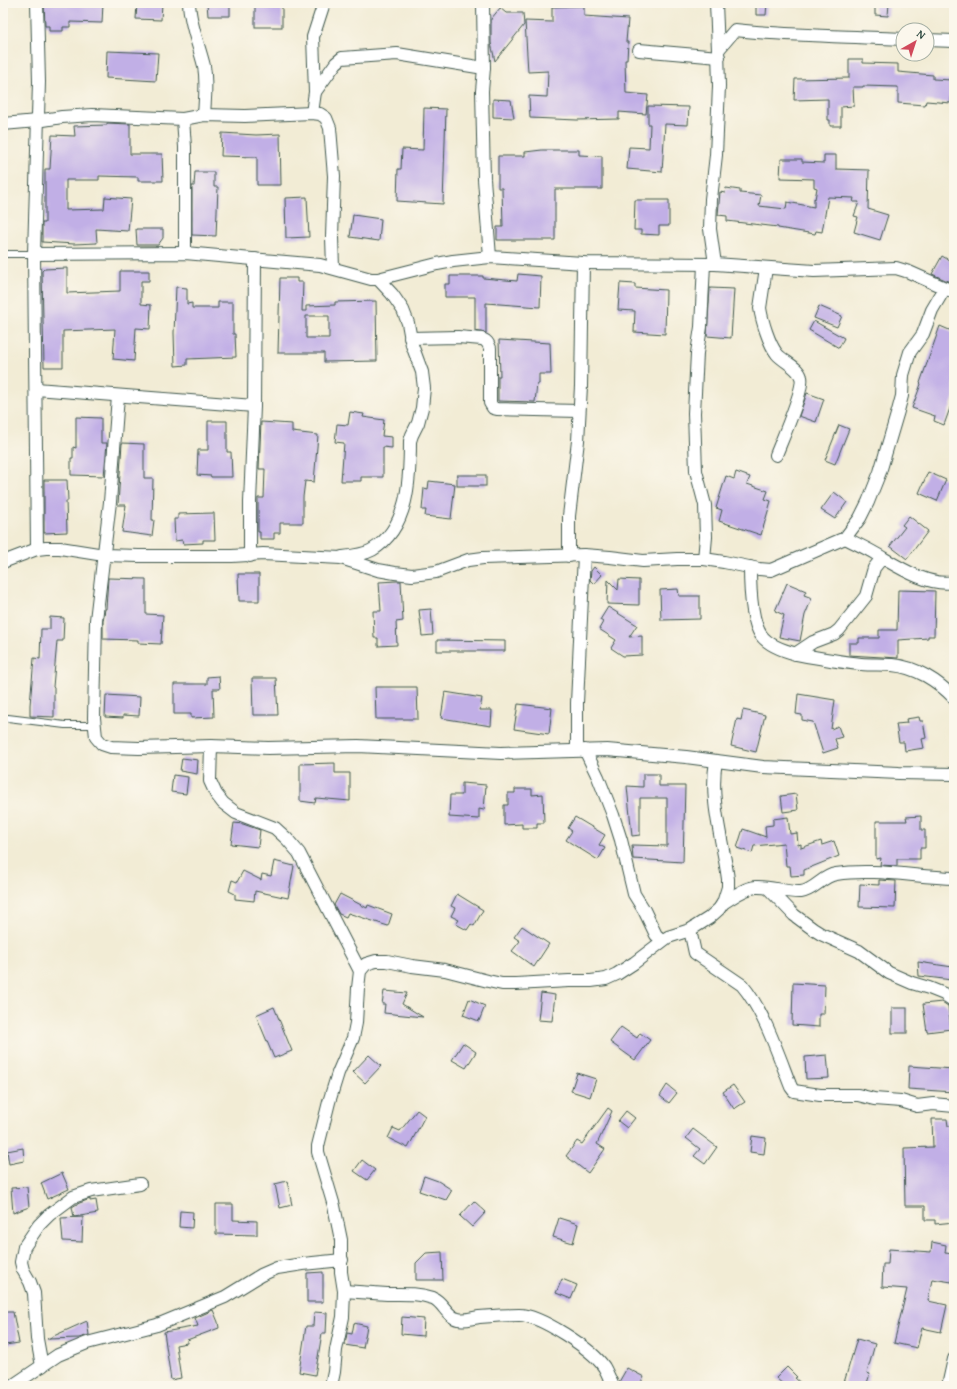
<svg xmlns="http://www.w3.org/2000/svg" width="957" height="1389" font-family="'Gentium Book Plus',serif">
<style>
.building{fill:#c1afe6;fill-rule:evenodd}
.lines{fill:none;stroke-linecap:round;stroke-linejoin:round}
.service-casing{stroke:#3f574c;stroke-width:8}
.minor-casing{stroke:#3f574c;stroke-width:14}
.service{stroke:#fff;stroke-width:6}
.minor{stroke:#fff;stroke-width:12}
</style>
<rect width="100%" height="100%" fill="#fbf7ec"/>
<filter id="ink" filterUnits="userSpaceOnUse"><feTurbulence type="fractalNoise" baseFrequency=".025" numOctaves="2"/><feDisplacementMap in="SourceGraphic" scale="8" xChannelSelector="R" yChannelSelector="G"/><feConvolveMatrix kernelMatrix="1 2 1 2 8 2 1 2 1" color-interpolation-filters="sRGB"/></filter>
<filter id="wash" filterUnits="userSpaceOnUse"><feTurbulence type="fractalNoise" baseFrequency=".012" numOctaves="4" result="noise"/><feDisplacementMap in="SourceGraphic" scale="16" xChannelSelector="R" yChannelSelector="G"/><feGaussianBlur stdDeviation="0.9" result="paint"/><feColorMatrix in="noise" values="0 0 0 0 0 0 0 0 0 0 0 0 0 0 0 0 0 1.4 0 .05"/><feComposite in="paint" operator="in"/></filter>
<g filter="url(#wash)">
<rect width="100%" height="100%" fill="#f2ecd5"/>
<g id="blocks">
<g class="building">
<polygon points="44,3 103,3 102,23 70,22 70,27 63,27 63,31 49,31 49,26 45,26"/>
<polygon points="137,3 162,3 161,20 136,19"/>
<polygon points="207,3 230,3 230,16 208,16"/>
<rect x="255" y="3" width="27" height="24"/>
<polygon points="756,3 767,3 766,15 756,15"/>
<polygon points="875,3 889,3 888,16 875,15"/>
<polygon points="584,6 584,16 628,19 626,42 628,42 627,60 625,60 626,93 648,95 646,114 619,112 619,119 577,120 530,118 529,96 547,97 548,71 528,72 525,21 552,22 552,7"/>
<polygon points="500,8 506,13 523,13 524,25 495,61 491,43 491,19"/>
<polygon points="107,51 158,53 156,81 106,78"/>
<polygon points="849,59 863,59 863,63 898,64 898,72 933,75 933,79 952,80 951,103 926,101 925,105 898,103 898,87 863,86 863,87 853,87 854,106 841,107 841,126 830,126 830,120 828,120 828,99 794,100 795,79 849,78"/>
<polygon points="493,99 511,100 514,118 493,117"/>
<polygon points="648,106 689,107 688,125 665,124 662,172 627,169 629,147 649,148 650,124 648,124"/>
<polygon points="424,108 446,109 443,204 397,201 398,169 401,169 402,149 423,150"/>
<polygon points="107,123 130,124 130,154 162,154 163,181 138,181 138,177 99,176 99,180 66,180 66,210 104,209 105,197 131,199 128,231 96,229 97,243 74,244 42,242 42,223 45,223 45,169 50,169 52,135 75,136 74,126 107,125"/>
<polygon points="222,133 256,135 280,134 281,185 257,185 257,157 221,156"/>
<polygon points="542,150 579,150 579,155 602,156 602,189 555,189 555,240 497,240 497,227 503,227 502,188 498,188 498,156 525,156 525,152"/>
<polygon points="824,155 836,155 836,169 869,170 868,209 888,215 880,240 854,232 858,217 854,216 859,202 853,202 854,198 828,197 822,232 816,231 815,234 778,228 778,227 727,221 727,216 718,215 720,192 725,193 726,188 740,190 740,193 761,195 759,206 786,209 787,202 814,207 814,198 815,199 817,188 814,187 814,179 780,178 781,159 802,159 802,162 824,163"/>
<polygon points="195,172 214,172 214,187 218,187 216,236 192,235 192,186 194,186"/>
<polygon points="307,197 309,237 286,238 285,198"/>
<polygon points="635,200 669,200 669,226 659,226 659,235 641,234 641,230 634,230"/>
<polygon points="353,215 381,219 379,241 350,237"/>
<polygon points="136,229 163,229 163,238 158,245 137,245"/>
<polygon points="942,256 954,263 954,279 952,283 932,274"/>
<polygon points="67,268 67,293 120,291 120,271 149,271 149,281 141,281 141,304 151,305 150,329 136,328 134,361 113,359 115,329 63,331 63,367 44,367 42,271 44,269"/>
<polygon points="518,274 541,276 540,307 486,303 486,333 475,331 475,297 445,297 445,284 450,284 450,276 483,276 483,278 517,281"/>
<path d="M280,278h17v4h6l-1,29h4v-5l29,-1v-3l41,-1 1,60 -53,1v-9h-46zM306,316h23v22h-23z"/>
<polygon points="620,283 635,284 635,288 666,290 665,334 634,332 635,311 618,310"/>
<polygon points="176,287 187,288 187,304 192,303 192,308 218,308 218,302 233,302 233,334 235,334 236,357 187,359 187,365 175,366 174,333"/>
<polygon points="710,288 734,289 731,338 707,336"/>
<polygon points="819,306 842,316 837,327 814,318"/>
<polygon points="814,321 844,338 839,348 809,330"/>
<polygon points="940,326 954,332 954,397 944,425 934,421 935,416 912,408 921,384 920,383"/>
<polygon points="499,340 550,343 551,374 539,374 539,384 537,384 535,402 498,401 498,376 500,376"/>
<polygon points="807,393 824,399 816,422 799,416"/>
<polygon points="350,412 364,414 363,417 384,420 382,436 392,437 392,448 383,447 383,477 361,477 361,481 341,481 344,443 335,442 337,424 348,425"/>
<polygon points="76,417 101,418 101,443 107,443 104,476 71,475 71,458 73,458 73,447 76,448"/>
<polygon points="208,421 227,421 227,452 231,452 232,477 211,477 211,476 197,475 198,450 208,450"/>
<polygon points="261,422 292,424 292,432 318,435 314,482 305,481 303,497 303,523 280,523 280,533 274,533 274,539 260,539 260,532 258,532 258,498 264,498 265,469 259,469"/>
<polygon points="839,425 849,429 835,464 825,460"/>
<polygon points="122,443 144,444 144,478 153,478 152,520 154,520 152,536 122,532 126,505 118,505"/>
<polygon points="736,472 750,477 747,484 768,491 765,499 771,501 761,535 719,521 722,510 716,508 726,476 734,479"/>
<polygon points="928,472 946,480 937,501 919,493"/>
<rect x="457" y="475" width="29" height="11"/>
<polygon points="44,480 67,480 68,501 66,501 67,532 44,533"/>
<polygon points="429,481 455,484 451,519 425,516 426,510 422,510 424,488 428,489"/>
<polygon points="834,492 847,502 835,519 821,510"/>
<polygon points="214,513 215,540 203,540 203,543 183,544 182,540 175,541 174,519 178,519 178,514"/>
<polygon points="909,516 928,531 907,559 890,546 905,527 902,525"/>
<polygon points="594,567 602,575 594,584 590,580 591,571"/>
<polygon points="238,574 259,574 259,601 239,601"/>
<polygon points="108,578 146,579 146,614 163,615 161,644 138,643 138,640 103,639 103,621 105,609 106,609"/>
<polygon points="619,579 639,580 639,605 607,604 608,580 618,590"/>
<polygon points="397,581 401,581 403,621 396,622 397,645 378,646 378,638 374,638 373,611 381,611 379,582"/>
<polygon points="787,583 806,591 804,595 812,598 805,615 800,641 779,637 784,615 775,611"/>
<polygon points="678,589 679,596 700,596 700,619 661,620 660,590"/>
<polygon points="898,590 935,591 934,636 928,636 928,638 898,640 898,658 849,655 849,643 859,643 859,638 879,638 879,630 897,630"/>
<polygon points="608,607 637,625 629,637 642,636 642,655 623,656 611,648 616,640 599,629 603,622 600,620"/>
<polygon points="431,609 433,635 422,636 419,610"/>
<polygon points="50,617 64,618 63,641 57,641 53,687 54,688 54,717 30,716 30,705 34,658 40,659 41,629 50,629"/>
<polygon points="437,640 505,641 505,651 437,651"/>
<polygon points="219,676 220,689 213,689 214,717 191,718 191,714 174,714 174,684 207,684 207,677"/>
<polygon points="252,678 276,678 278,715 253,715"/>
<polygon points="375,687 417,687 418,719 376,719"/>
<polygon points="445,692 482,698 480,710 492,710 491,726 441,718"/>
<polygon points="798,694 835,700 831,729 838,726 842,737 835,739 838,748 823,753 813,722 802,720 802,715 796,714"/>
<polygon points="106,695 140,697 139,716 123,715 123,718 105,717"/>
<polygon points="518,704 552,708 549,734 514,729"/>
<polygon points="743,710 765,715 756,752 731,746 737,719 741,720"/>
<polygon points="919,717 920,721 923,721 926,738 922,739 924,748 905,751 904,742 899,742 896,724 907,723 906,719"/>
<polygon points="182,758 198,760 197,774 180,771"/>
<polygon points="335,763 335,773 350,773 350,801 316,798 315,803 300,801 300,764"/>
<polygon points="643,774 659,774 659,786 685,786 683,862 633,859 632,845 667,846 667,798 640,798 640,835 632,836 627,786 643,787"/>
<polygon points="173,775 188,777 186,794 171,792"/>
<polygon points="462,783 486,785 484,810 479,809 479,819 449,817 450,795 462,795"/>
<polygon points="515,789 532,789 532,795 543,794 544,823 537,823 537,828 522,828 522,824 504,825 504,805 508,805 508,793 515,793"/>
<polygon points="796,794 798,810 783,812 781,796"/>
<polygon points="921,816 921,830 925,830 925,848 920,848 920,859 897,859 897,866 880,865 881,858 876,859 876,821 907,821 906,817"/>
<polygon points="575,817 605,835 599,845 605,848 598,860 566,840 572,831 568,828"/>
<polygon points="788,817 790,834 797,833 798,845 801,844 801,848 821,841 822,845 834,841 839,856 804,870 804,875 791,876 790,866 786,866 784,843 754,846 752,853 737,848 743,829 766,837 765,826 773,825 773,819"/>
<polygon points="234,823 243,824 260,830 258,847 231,844"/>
<polygon points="274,861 294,866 288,898 255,891 254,901 235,899 235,894 229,891 232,880 237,882 243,871 261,880 262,874 271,876"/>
<polygon points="879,880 896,881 895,908 859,907 860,884 879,885"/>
<polygon points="340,894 367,908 368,905 392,914 388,926 348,913 346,917 339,914 334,905"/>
<polygon points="457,894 483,910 474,926 471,924 467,930 456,924 459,920 451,916 455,908 451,906"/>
<polygon points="522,926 549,944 534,967 512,951 520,941 514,937"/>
<polygon points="918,962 953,967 952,980 919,976"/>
<polygon points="793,983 825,985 824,1014 819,1014 819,1027 792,1025"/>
<polygon points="384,991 407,993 402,1004 423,1017 384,1013 385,1004 382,1004"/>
<polygon points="541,993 555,995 552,1021 538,1020"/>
<polygon points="469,999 485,1006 479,1021 463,1015"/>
<polygon points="942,1002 948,1006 951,1029 927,1032 923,1004"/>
<polygon points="274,1007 292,1051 274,1058 256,1015"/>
<rect x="892" y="1008" width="15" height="25"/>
<polygon points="621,1027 637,1038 640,1033 650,1040 635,1060 610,1042"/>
<polygon points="463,1043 476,1052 466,1068 452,1060"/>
<polygon points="369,1055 381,1066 365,1083 353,1072"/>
<polygon points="827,1055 829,1078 806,1079 805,1057"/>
<polygon points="909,1066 954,1069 954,1092 908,1089"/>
<polygon points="577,1073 596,1079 590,1097 571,1091"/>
<polygon points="667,1085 677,1093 669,1103 660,1096"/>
<polygon points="733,1085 745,1102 734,1109 723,1092"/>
<polygon points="608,1108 612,1111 597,1144 605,1149 588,1173 566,1156 577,1141 582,1144"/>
<polygon points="417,1110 425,1116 408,1148 388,1138 393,1128 400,1131"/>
<polygon points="626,1111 635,1118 627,1128 618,1121"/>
<polygon points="932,1119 947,1119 948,1126 954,1126 954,1222 935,1224 935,1220 925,1220 925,1206 905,1206 904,1148 933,1147"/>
<polygon points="693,1129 717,1147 705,1164 694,1156 700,1149 686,1138"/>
<polygon points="752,1136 766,1138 764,1154 750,1152"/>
<polygon points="23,1148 24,1161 9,1164 7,1151"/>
<polygon points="362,1160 375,1170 367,1180 354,1171"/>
<polygon points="62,1173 69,1189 47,1199 41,1183"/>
<polygon points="424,1176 438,1181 452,1190 446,1200 419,1191"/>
<polygon points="287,1181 292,1205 280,1208 275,1184"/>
<polygon points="27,1187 29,1207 13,1213 11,1188"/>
<polygon points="90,1199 90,1201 96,1200 98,1213 74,1217 72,1207 77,1204"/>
<polygon points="474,1201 486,1212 472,1227 460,1216"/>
<polygon points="216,1204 233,1204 233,1220 257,1221 257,1235 216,1234"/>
<polygon points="180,1211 193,1212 192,1228 179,1227"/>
<polygon points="83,1217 82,1242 63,1241 61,1218"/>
<polygon points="559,1218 578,1224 573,1243 553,1237"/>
<polygon points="932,1242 946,1245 945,1253 954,1254 954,1268 952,1282 932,1279 928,1301 947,1305 941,1332 922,1328 917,1348 894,1343 907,1289 882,1287 883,1264 888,1264 889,1249 931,1252"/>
<polygon points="442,1252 443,1280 416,1280 416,1263 426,1253"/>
<polygon points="323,1272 323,1302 307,1302 307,1273"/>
<polygon points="562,1279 577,1285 571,1299 556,1293"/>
<polygon points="213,1310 218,1322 219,1328 187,1340 187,1343 176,1345 181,1378 171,1380 164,1332 198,1326 195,1318"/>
<polygon points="3,1312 13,1312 19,1343 5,1345 3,1335"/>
<polygon points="314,1312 327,1313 326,1333 322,1333 315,1375 299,1372 306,1326 313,1326"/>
<polygon points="402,1317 424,1319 423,1336 401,1334"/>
<polygon points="87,1321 89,1335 79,1338 47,1339"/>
<polygon points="354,1323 367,1326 363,1348 345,1345 347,1333 352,1334"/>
<polygon points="857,1339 875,1344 867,1373 870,1374 866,1386 843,1386"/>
<polygon points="787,1367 797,1377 795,1378 804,1386 785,1386 776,1378"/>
<polygon points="627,1368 644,1377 639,1386 620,1386 619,1382"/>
</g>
</g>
</g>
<g filter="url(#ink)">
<use href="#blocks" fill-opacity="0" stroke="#3f574c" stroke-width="1"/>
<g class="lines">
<g class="service-casing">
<g id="service">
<polyline points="3,254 34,254"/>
<polyline points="3,719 8,718 65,725 94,725"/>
</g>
</g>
<g class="minor-casing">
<g id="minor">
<polyline points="37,3 39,82 34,254 37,549"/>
<path d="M189,3c1,22 10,42 15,63 3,17 1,33 0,49"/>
<polyline points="483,3 484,68 482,91 484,179 490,257"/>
<polyline points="927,40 954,41"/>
<polyline points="639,50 719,57"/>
<path d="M718,50l17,-20c56,6 112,6 168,9"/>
<polyline points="315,92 336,63 342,58 397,54 484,68"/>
<polyline points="312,113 315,92 313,37 324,3"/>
<polyline points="183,119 185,147 185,253"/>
<polyline points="3,124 37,121 62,117 92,115 183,119 204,115 245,116 312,113 320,114 326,118 330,128 334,176 332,237 333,268"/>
<polyline points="34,254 185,253 320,265 371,279 378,279 437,264 453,261 490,257 583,263 715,264 814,271 896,268 909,272 954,292"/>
<polyline points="715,264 710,229 711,199 716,155 719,86 718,50 716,3"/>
<path d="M766,268l-6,40c2,13 9,36 17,46 7,8 21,13 24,23 4,11 -20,65 -25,78"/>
<path d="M410,338l48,-1 24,2c5,2 6,4 8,9v55l3,5 4,1 82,2"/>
<polyline points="36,389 254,406"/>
<polyline points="118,396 110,502 96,620 94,718 96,737 102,744 111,747 139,748 211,746 268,748 358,746 501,753 607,750 686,757 763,767 899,773 954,774"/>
<path d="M845,538c10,5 21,10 31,16 21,12 52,33 78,28"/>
<polyline points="250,556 250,502 254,406 255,259"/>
<polyline points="569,556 569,516 578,441 581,386 583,263"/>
<path d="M342,557c10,-1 21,-2 30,-7 37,-22 38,-71 38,-109l2,-6 6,-12 4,-15 2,-20 -2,-16 -10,-27 -4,-22 -5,-13 -11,-16 -14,-15"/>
<polyline points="704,559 706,537 705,505 696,471 694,413 697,353 701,327 704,264"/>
<polyline points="3,562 37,549 46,548 60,548 104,555 139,556 232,556 263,554 341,558 378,570 395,573 412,575 436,572 468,560 483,558 584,555 610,557 643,561 677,559 704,559 724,562 759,569 771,570 845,538 860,518 868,502 880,472 898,411 902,396 903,375 910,352 923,334 932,310 945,288"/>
<path d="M750,567c0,19 1,53 11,68 7,10 24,16 36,19 21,4 43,8 64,10 11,1 21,0 31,1 24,2 46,16 62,33"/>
<polyline points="795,654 813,642 834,634 839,630 866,596 874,568 882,558"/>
<polyline points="211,746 210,781 216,794 223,803 236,813 275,828 287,839 299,853 360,971"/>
<polyline points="577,750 577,703 584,555"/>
<polyline points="585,750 598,777 613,815 621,840 634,894 644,910 656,935 662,940"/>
<polyline points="769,889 794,915 813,929 821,934 859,951 889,973 912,983 929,988 944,994 954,1001"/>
<path d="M723,903c10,-6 21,-15 33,-16 15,-1 30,6 45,5 14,-2 21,-16 35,-18 38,-6 79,3 118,4"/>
<path d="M690,930l5,23 47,32c22,26 36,69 49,102l3,4 26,4h38l16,4 27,2 16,5 16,-2 21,2"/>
<path d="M344,1291c15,1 29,2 43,3 16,0 31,-1 46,4 10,4 14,19 25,21 7,2 14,-1 21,-2 13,-1 27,-2 40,-2 21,0 73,34 85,52 3,5 6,13 9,19"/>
<polyline points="42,1366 37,1339 34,1293 30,1282 23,1270 21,1262 24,1247 39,1225 49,1215 73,1197 91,1191 140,1184"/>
<polyline points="12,1386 58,1355 87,1343 157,1325 225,1297 261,1275 277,1268 303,1264 342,1260"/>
<path d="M331,1386l3,-14 2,-22 7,-33 1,-26 -3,-19v-32l-7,-34 -16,-54v-6l11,-44 9,-29 15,-35 3,-15 2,-35 2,-17 6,-7 10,-3h11l25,5 33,4 43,11 14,3h14l53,-3h22l15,-2 11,-5 17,-11 34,-26 22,-7 19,-12 10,-9 4,-6 5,-16v-8c-5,-38 -19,-79 -12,-118"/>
<polyline points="948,1386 954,1359"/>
</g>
</g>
<use href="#service" class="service"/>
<use href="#minor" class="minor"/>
</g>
</g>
<rect width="957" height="1389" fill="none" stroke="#fbf7ec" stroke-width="16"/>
<g transform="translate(915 42) rotate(39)"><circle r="19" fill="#fbf7ec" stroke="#a3ada2"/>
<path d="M0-3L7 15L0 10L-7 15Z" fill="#d1495b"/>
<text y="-6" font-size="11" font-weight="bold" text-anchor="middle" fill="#1f3d34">N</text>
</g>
</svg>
